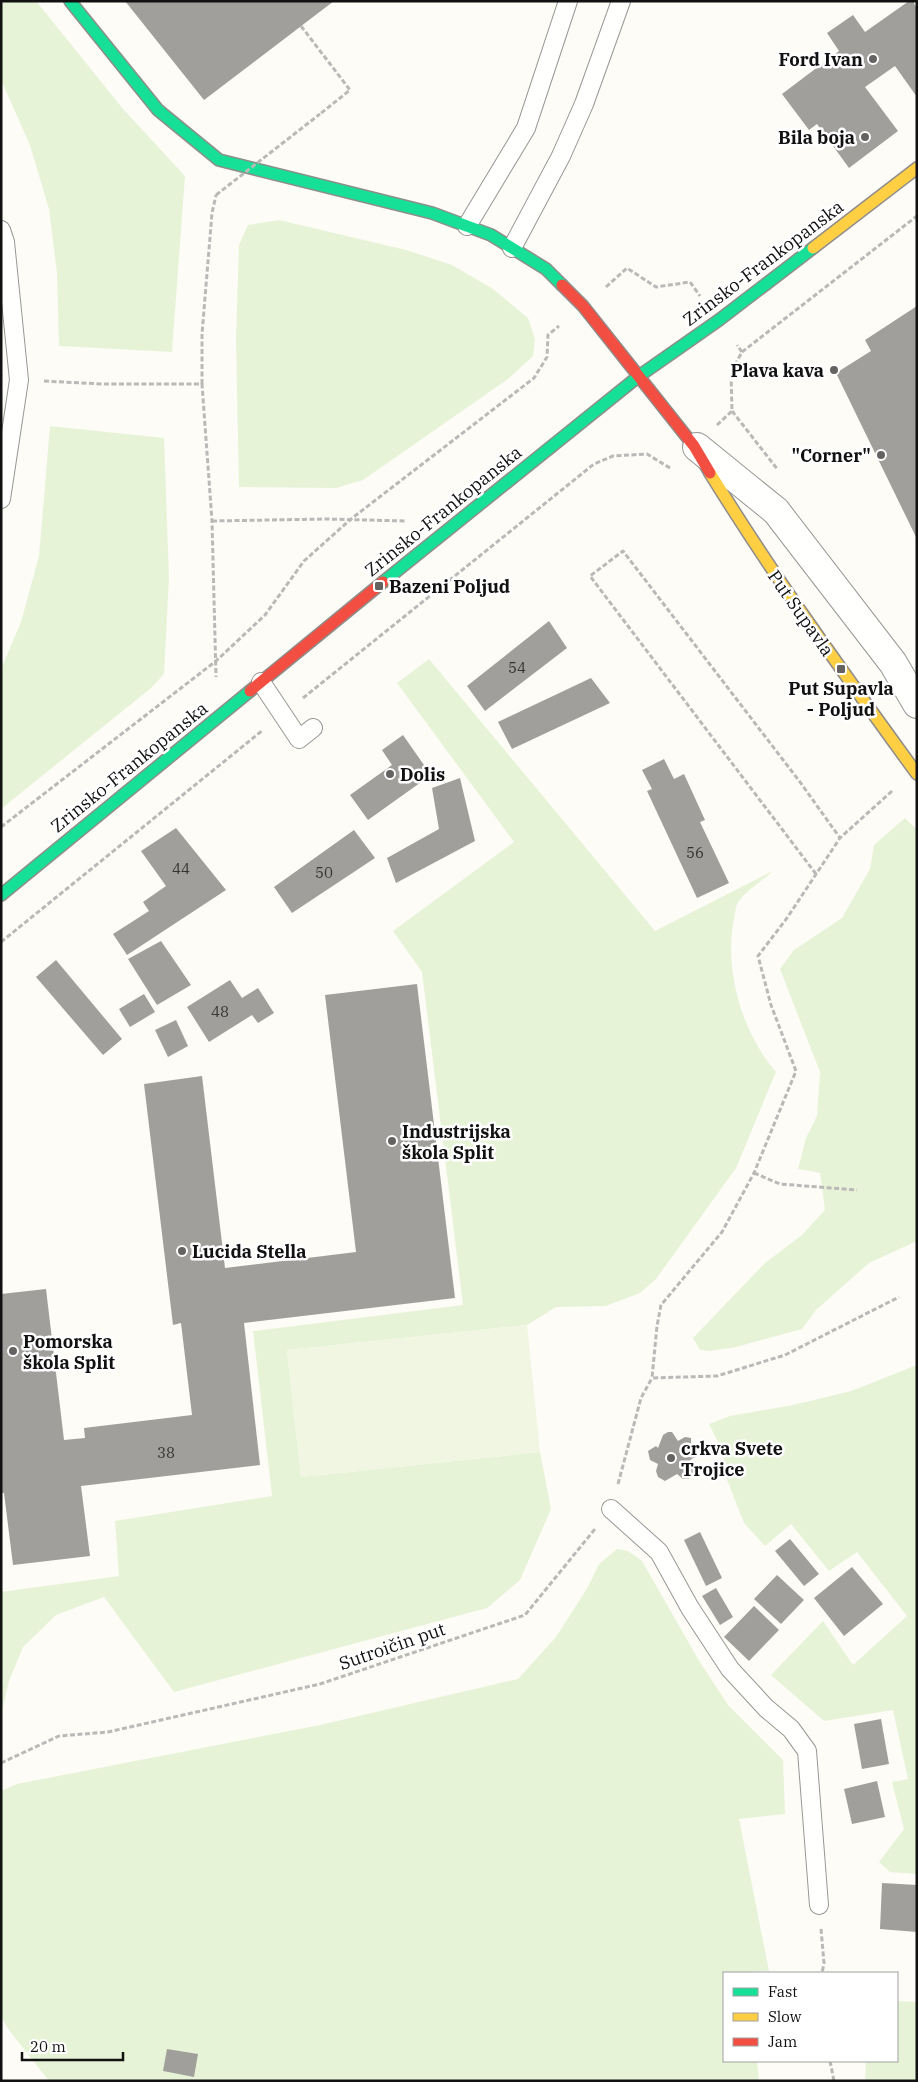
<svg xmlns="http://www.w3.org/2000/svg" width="918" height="2082" font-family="'IBM Plex Serif',serif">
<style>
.green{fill:#e7f3d7}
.pitch{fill:#f0f6e1}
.building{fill:#a19f9c}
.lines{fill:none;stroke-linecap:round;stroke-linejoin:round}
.lane-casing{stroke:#979795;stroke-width:20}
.street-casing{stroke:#979795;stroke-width:30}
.fast-casing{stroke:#8e8d8b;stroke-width:14}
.slow-casing{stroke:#8e8d8b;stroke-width:14}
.jam-casing{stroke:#8e8d8b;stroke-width:14}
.path{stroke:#b9b9b8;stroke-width:3;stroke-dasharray:5 2.5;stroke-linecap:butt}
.lane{stroke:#fffffe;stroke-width:18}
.street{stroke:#fffffe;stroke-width:28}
.fast{stroke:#16e098;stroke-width:11}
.slow{stroke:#ffcf43;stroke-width:11}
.jam{stroke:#f24e42;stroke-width:11}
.path-bridge{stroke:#b9b9b8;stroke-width:3;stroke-dasharray:5 2.5;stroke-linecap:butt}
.poi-dot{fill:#646362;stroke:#fff;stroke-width:2}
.labels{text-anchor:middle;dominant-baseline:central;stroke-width:5;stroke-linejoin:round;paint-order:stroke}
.number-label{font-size:15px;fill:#353434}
.poi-label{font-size:18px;font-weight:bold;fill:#111;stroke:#fff;text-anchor:start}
.street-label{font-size:18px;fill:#111;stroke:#fff}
</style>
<rect width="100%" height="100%" fill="#fdfcf7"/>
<g class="green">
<polygon points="1,1 36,1 123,109 185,176 172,352 59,346 57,273 49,209 30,145 1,80"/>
<polygon points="279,220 406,250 452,265 493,289 528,318 535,339 533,356 508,379 363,480 336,488 239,487 236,339 239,245 248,225"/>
<polygon points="50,426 164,438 169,578 164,674 151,688 1,809 1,669 21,622 39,556"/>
<path d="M429,659l226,272 118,-60c-11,10 -26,19 -35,31 -3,5 -3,16 -5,22 -8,50 10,110 43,148l-40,96 -80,111 -16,14 -34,13 -50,1 -29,18 -240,25 14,127 239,-25 11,57 -31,71 -33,28 -313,84 -70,-95 -48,18 -33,32 -14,34 -8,33v-122l118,-16 -4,-55 157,-25 -19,-165 210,-26 -41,-333 -29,-41 121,-89 -117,-159z"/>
<polygon points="905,818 917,830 917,1241 869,1263 816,1310 802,1329 736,1347 710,1351 700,1350 693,1338 765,1263 802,1235 825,1210 820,1173 798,1169 806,1138 817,1116 820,1072 780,969 794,950 842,918 870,869 874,845"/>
<polygon points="917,1365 917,1874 890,1872 879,1862 904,1829 892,1782 908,1779 893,1710 824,1721 771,1675 823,1621 853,1665 907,1616 857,1552 829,1571 791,1524 765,1546 744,1523 726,1477 722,1450 709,1424 730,1416 793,1405 851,1391"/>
<polygon points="617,1549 628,1551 642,1561 698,1659 728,1705 783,1760 785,1814 739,1819 769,1971 724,1973 724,2061 757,2061 759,2081 49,2081 9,2030 1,2017 1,1791 17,1784 320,1725 518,1679 556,1637 588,1587 599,1564"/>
<polygon points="897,2001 917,2002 917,2081 865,2081 866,2061 897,2061"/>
</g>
<polygon class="pitch" points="527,1325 540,1452 301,1477 287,1350"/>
<g class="building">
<polygon points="125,1 334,1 204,100"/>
<polygon points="909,1 913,1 917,9 917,97 895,66 865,87 898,131 849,168 817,124 809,130 782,94 839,51 827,33 853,15 865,32"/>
<polygon points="917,306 917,539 836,373 871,351 865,340"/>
<polygon points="549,621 567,648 485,711 467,686"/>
<polygon points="591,678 610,703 512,749 498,722"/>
<polygon points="403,735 431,775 368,820 350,795 392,765 382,750"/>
<polygon points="664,759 674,779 684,774 705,820 700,822 729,883 697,898 647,791 652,789 642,770"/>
<polygon points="460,778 475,841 396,883 387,858 439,829 432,788"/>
<polygon points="176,828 226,890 127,955 113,934 149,911 143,902 166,886 141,851"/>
<polygon points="354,830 375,858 292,913 274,887"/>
<polygon points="161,941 191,985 157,1005 128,959"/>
<polygon points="56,960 122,1039 103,1055 36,977"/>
<polygon points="230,980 242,998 258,988 274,1013 258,1023 252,1015 209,1042 187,1007"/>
<polygon points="417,984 455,1298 244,1323 260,1465 81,1486 90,1556 13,1565 4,1493 1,1493 1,1294 46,1289 64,1440 85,1438 84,1428 192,1415 181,1323 173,1325 144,1084 202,1076 225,1268 356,1252 325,995"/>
<polygon points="144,994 155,1012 130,1027 119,1009"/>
<polygon points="176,1020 188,1046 168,1057 155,1030"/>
<polygon points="668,1432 672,1432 678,1441 685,1437 691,1438 691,1445 697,1450 697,1456 690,1460 695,1470 689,1479 683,1479 677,1474 665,1481 658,1477 656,1471 658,1464 650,1460 648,1451 656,1446 658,1448 663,1435"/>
<polygon points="700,1532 722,1578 706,1586 684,1540"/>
<polygon points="790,1539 819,1574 804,1586 775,1551"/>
<polygon points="852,1567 883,1604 844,1636 814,1598"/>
<polygon points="777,1575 804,1600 781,1624 754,1599"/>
<polygon points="716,1588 733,1617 720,1625 702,1596"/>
<polygon points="754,1606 779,1630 749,1661 724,1637"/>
<polygon points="881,1719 889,1764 862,1769 854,1724"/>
<polygon points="877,1781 885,1817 852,1824 844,1789"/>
<polygon points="882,1883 917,1885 917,1932 880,1929"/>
<polygon points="167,2049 198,2054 194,2077 163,2071"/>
</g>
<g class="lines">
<g class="lane-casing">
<g id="lane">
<polyline points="467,226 526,128 568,1"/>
<polyline points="1,230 5,242 19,380 1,499"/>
<polyline points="512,248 561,156 584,104 621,1"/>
<polyline points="261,682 299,739 313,728"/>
<polyline points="611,1509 659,1552 690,1608 730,1669 766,1708 791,1729 807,1751 819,1905"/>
</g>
</g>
<g class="street-casing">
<polyline id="street" points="697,447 776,511 893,663 917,704"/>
</g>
<g class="fast-casing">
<g id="fast">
<polyline points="70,1 158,110 219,160 432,213 491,235 546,269 562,285"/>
<polyline points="383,582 639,376 719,320 813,248"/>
<polyline points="1,895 250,691"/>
</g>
</g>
<g class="slow-casing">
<g id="slow">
<polyline points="813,248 917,168"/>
<path d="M710,473c64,104 135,202 207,301"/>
</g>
</g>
<g class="jam-casing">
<g id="jam">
<polyline points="562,285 583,306 694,446 710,473"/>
<polyline points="250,691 383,582"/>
</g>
</g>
<g class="path">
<polyline points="301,26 350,90 320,114"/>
<polyline points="606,287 627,268 656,287 690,282 700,296"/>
<polyline points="742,352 917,216"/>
<polyline points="44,381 103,384 202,384 212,521 216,677"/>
<polyline points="202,384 202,334 212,213 216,195"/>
<polyline points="732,411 778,470"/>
<polyline points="717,425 732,411 731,372 742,352 737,345"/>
<polyline points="212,521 327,519 406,521"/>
<polyline points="303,698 594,464 613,456 647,454 670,468"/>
<polyline points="892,791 840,838 787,918 758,956 771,1005 796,1071 754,1173 722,1232 661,1305 657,1326 652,1378 717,1376 785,1355 899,1297"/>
<polyline points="1,827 216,661 265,615 304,561 351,519 534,378 547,357 548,335 559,326"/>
<polyline points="816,874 590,576 623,551 800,782 840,838"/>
<polyline points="1,942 263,730"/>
<polyline points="754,1173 780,1184 857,1190"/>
<polyline points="618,1484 641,1398 652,1378"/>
<polyline points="1,1763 59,1736 108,1732 320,1684 525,1615 595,1529"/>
<polyline points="821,1929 824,1963 822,1973"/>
<polyline points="830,2061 834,2081"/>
</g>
<use href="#lane" class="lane"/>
<use href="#street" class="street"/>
<use href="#fast" class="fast"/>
<use href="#slow" class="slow"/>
<use href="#jam" class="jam"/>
<polyline class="path-bridge" points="216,195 320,114"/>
</g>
<g class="poi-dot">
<circle cx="873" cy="59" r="5"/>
<circle cx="865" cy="137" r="5"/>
<circle cx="834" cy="370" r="5"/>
<circle cx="881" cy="455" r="5"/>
<rect x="374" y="581" width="10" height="10" rx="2.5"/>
<rect x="836" y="664" width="10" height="10" rx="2.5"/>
<circle cx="390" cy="774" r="5"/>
<circle cx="392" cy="1141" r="5"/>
<circle cx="182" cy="1251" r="5"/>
<circle cx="13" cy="1351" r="5"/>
<circle cx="671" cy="1458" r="5"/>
</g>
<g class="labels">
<g class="number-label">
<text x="517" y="667">54</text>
<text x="695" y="852">56</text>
<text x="181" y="868">44</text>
<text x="324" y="872">50</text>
<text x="220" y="1011">48</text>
<text x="166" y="1452">38</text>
</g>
<g class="poi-label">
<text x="863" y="59" text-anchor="end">Ford Ivan</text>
<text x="855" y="137" text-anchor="end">Bila boja</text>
<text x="824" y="370" text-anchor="end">Plava kava</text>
<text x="871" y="455" text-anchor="end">"Corner"</text>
<text x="389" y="586">Bazeni Poljud</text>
<text x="841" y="688" text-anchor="middle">Put Supavla<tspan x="841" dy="21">- Poljud</tspan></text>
<text x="400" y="774">Dolis</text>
<text x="402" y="1131">Industrijska<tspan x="402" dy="21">škola Split</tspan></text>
<text x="192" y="1251">Lucida Stella</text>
<text x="23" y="1341">Pomorska<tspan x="23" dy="21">škola Split</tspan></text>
<text x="681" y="1448">crkva Svete<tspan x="681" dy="21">Trojice</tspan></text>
</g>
<g class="street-label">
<text transform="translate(763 263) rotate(-37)">Zrinsko-Frankopanska</text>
<text transform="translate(443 511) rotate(-39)">Zrinsko-Frankopanska</text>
<text transform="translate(801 613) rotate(55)">Put Supavla</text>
<text transform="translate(129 767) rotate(-39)">Zrinsko-Frankopanska</text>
<text transform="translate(392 1646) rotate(-19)">Sutroičin put</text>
</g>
</g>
<rect width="918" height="2082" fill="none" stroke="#111111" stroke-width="5"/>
<rect x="723" y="1972" width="175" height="90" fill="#ffffff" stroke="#a0a0a0"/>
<rect x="733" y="1988" width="25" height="8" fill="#16e098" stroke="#a0a0a0"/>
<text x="768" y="1997" font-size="15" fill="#111111">Fast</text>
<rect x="733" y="2013" width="25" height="8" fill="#ffcf43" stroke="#a0a0a0"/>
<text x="768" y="2022" font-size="15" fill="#111111">Slow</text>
<rect x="733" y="2038" width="25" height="8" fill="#f24e42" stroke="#a0a0a0"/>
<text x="768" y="2047" font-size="15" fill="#111111">Jam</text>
<path d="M22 2052v8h101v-8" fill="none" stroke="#111111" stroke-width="2.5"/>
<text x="30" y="2052" font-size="15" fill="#111111" stroke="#ffffff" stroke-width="4" paint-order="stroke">20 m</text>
</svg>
